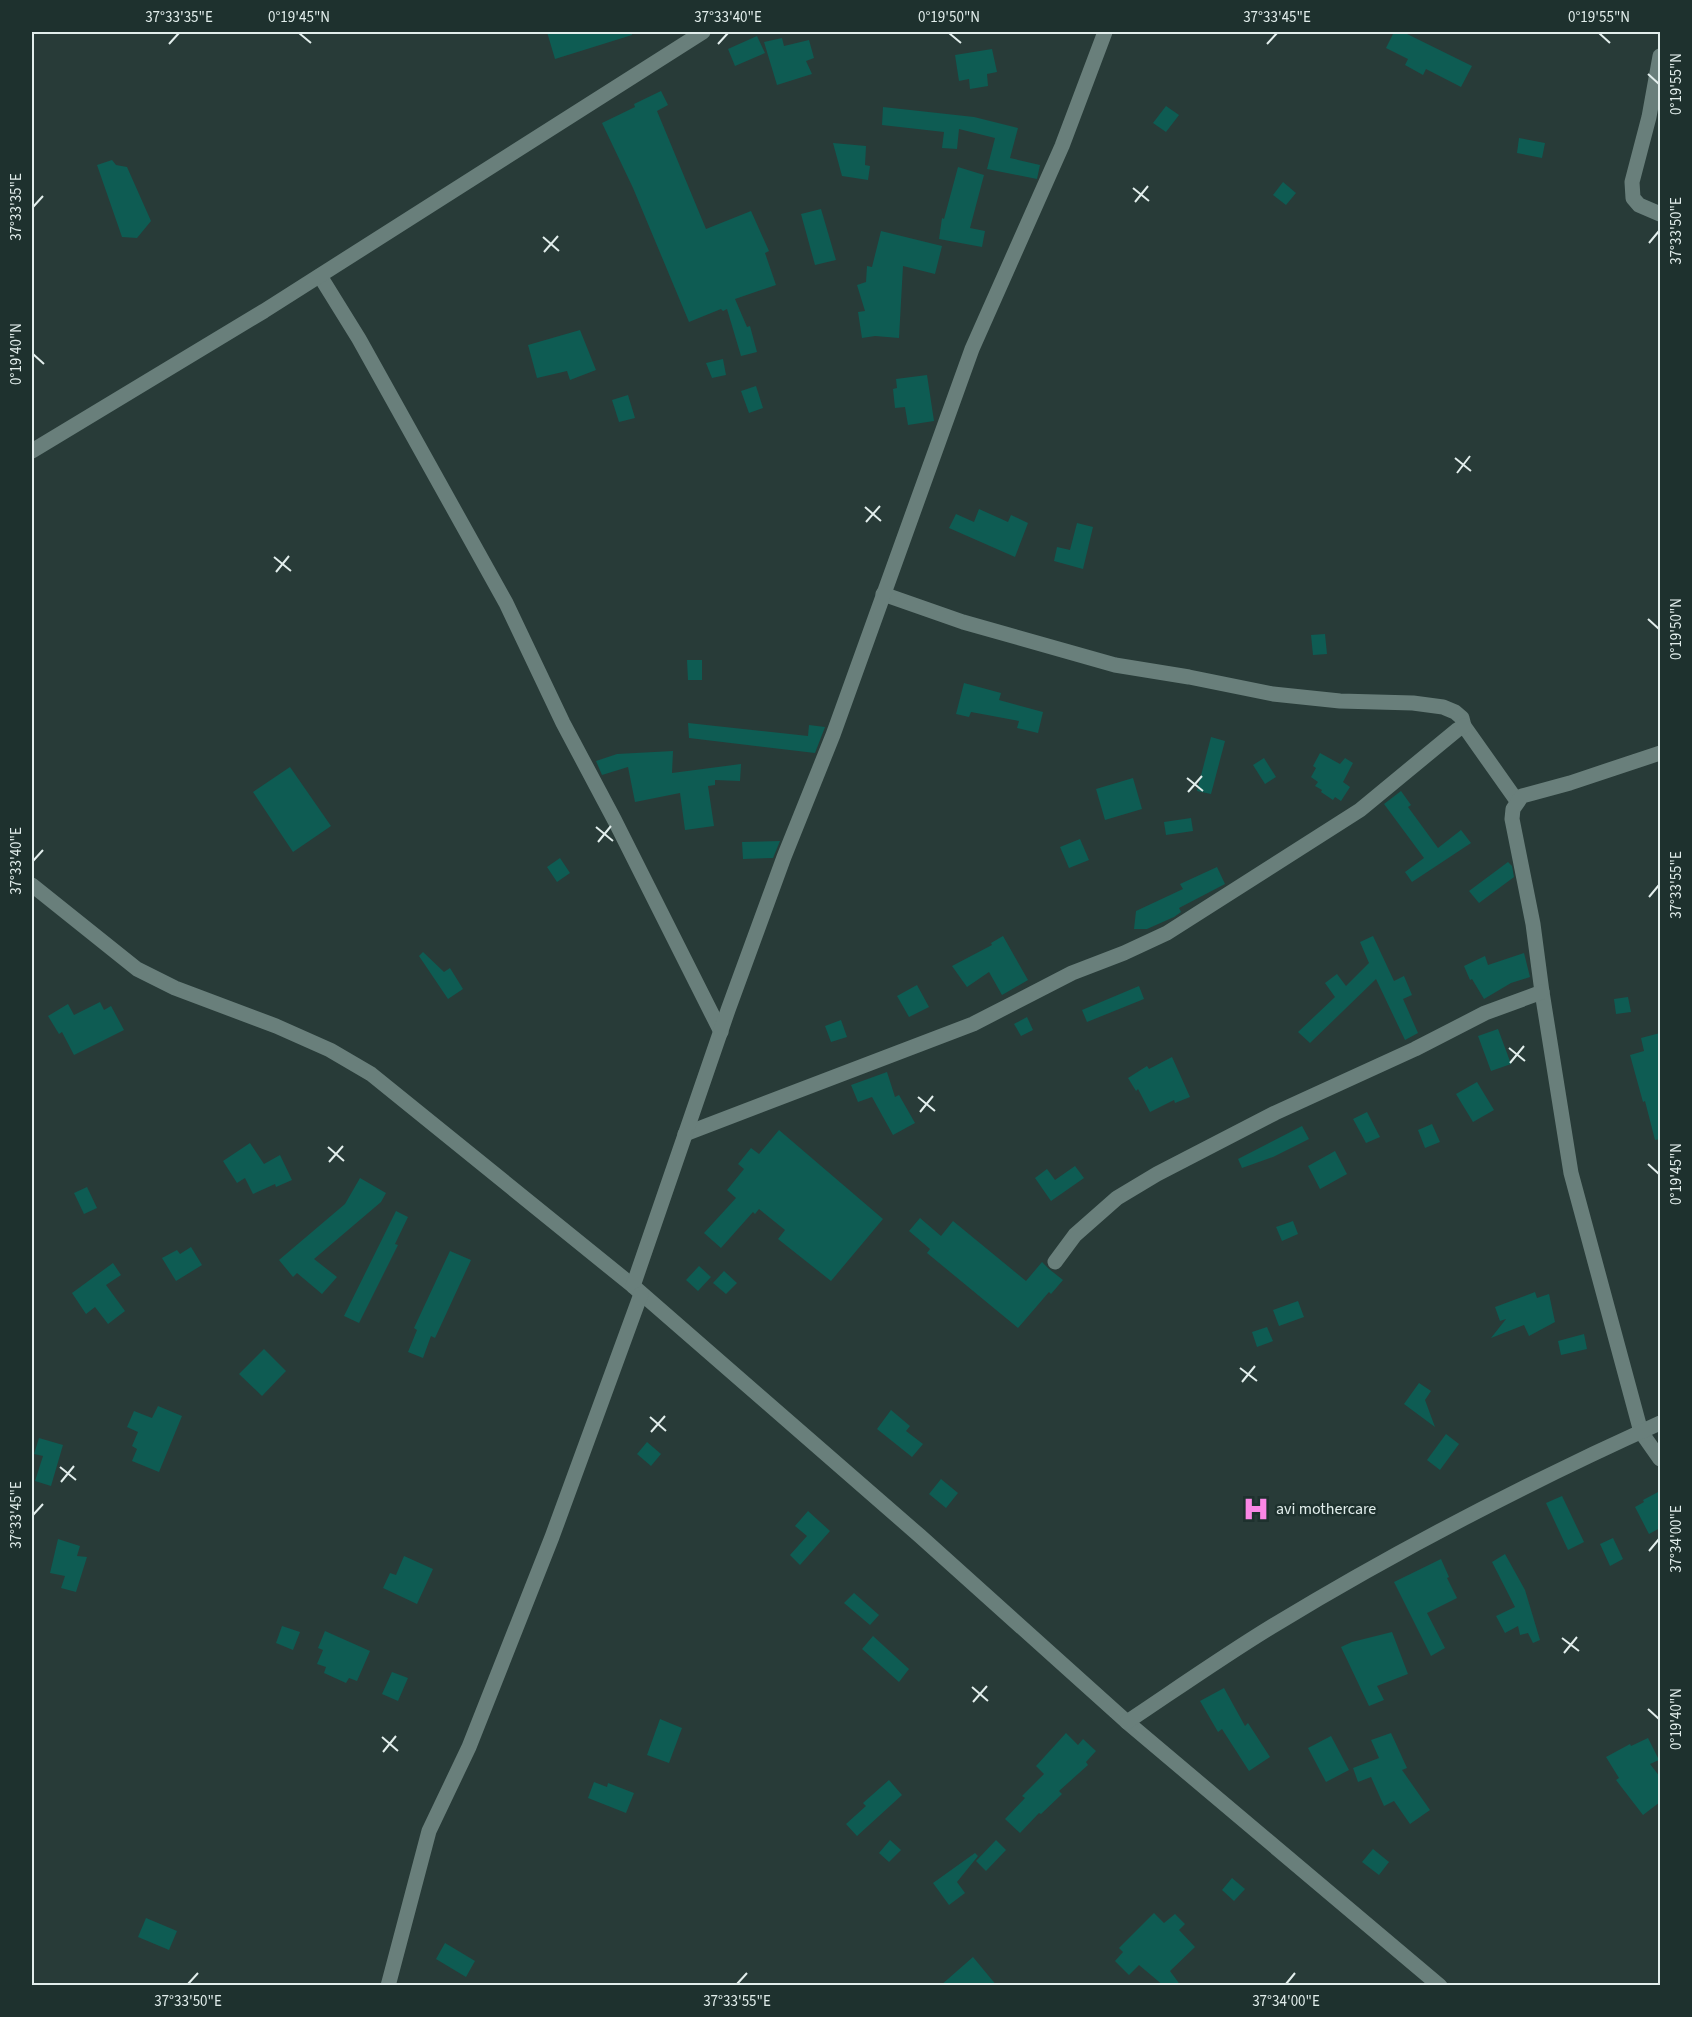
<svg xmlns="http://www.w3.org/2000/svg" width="1692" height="2017" font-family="'Source Sans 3',sans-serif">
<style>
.building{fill:#0e5c53}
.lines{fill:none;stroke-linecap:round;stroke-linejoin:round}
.street{stroke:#697f7b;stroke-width:15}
.ticks{fill:none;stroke:#e2eeec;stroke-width:2}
.labels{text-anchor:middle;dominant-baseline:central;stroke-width:5;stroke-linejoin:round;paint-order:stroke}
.poi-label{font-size:16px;fill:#e2eeec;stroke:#1e312e;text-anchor:start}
.neatline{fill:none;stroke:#e2eeec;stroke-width:2}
.ticks-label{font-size:15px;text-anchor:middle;fill:#e2eeec}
</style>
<rect width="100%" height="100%" fill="#283b38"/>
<g class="building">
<polygon points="547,32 632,32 632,35 555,59"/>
<polygon points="1394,32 1403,32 1472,66 1461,87 1426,69 1423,75 1405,65 1408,59 1386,48"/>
<polygon points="757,36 765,53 735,66 728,49"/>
<polygon points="782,38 784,46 809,40 814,58 806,61 812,74 777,85 764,42"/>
<polygon points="992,49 997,72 987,74 988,86 970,89 969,79 959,81 955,55"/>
<polygon points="661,91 668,105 657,111 706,229 751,211 769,251 765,253 776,285 735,299 747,327 750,326 757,352 741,356 727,309 723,311 721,309 689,322 633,188 602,123 635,107 634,104"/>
<polygon points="1166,106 1179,115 1166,132 1153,123"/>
<polygon points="883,107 974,117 1018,128 1010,158 1040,165 1037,179 987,169 995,138 959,129 957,149 942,148 944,132 882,125"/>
<polygon points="1519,138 1545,143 1542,158 1517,153"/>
<polygon points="833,143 866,146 865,165 870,166 868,180 842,176"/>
<polygon points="112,160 116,165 127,167 151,221 137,238 122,237 97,165"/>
<polygon points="958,167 984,175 970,228 985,231 982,247 939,239 942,218 944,219"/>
<polygon points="1283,182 1296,193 1286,205 1273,195"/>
<polygon points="821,209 836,260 815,265 801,214"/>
<polygon points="881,231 942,246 935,274 903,266 899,338 875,336 862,338 858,312 865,311 857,285 866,282 867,266 872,267"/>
<polygon points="580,330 596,370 570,380 567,371 537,378 528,345"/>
<polygon points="723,359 726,375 712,378 706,363"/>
<polygon points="927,375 934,421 908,425 905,407 895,408 893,389 897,388 896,379"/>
<polygon points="756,386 763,408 749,413 741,391"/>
<polygon points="628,395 635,418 619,422 612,400"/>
<polygon points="979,509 1008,522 1011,515 1028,523 1015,557 949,528 956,514 974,522"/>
<polygon points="1077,523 1093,527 1083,569 1054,561 1057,547 1070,550"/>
<polygon points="1325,634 1327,654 1313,655 1311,635"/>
<polygon points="687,660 702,660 702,680 688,680"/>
<polygon points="964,683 1001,693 999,700 1043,712 1038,733 1017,728 1019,721 971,712 969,717 956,714"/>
<polygon points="688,723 808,736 809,725 825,727 815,753 689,738"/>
<polygon points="1211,737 1225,741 1211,794 1197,791"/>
<polygon points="673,751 672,773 741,764 740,781 715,780 715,785 708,786 714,826 685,830 680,793 635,802 628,767 602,775 596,761 617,754"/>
<polygon points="1320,753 1340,764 1345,758 1353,763 1343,782 1350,787 1341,801 1335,797 1333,800 1321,792 1322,790 1315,786 1318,782 1311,777 1316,768 1313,766"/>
<polygon points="1264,758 1276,777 1265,784 1253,765"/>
<polygon points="290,767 331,826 293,852 253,792"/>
<polygon points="1133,778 1142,809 1105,820 1096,789"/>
<polygon points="1401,791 1411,805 1408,807 1438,848 1461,830 1471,843 1412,882 1405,872 1424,858 1384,804"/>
<polygon points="1191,818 1193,831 1166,835 1164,822"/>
<polygon points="1080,839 1089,860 1069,868 1060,847"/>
<polygon points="780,841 773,858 743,859 742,842"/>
<polygon points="560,858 570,873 557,882 547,867"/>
<polygon points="1508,862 1512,866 1514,877 1479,903 1469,891"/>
<polygon points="1217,867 1225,884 1179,908 1181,912 1174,917 1147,929 1134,929 1136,911 1183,889 1180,884"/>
<polygon points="1003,936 1028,980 1002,995 989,972 967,987 952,966 992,945 991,943"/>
<polygon points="1373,936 1394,981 1404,976 1412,995 1403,999 1418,1033 1405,1040 1376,979 1310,1043 1298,1032 1335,997 1325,983 1337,974 1346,986 1369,963 1360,942"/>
<polygon points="423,952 444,972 450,968 463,989 448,999 419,956"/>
<polygon points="1524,953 1530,977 1511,983 1484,999 1472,979 1470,980 1464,966 1485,956 1488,965"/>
<polygon points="917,985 929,1007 909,1017 897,996"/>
<polygon points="1139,986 1144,999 1087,1022 1082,1010"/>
<polygon points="1628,997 1631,1012 1616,1014 1614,999"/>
<polygon points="100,1002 104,1010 111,1006 124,1030 74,1055 62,1032 59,1034 48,1016 68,1004 74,1015"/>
<polygon points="1027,1017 1033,1030 1021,1036 1014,1024"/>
<polygon points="841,1020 847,1037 831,1042 825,1026"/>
<polygon points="1498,1029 1511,1064 1491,1071 1478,1036"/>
<polygon points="1660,1033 1660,1139 1655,1140 1645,1101 1643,1102 1630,1055 1644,1051 1641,1038"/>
<polygon points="1172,1057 1190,1097 1175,1103 1174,1100 1150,1112 1138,1089 1136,1091 1128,1078 1147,1066 1149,1069"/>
<polygon points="887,1072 895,1097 899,1095 915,1123 893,1135 872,1097 858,1102 851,1085"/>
<polygon points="1477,1082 1494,1110 1473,1122 1456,1094"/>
<polygon points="1367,1112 1380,1137 1366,1143 1353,1119"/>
<polygon points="1432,1124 1440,1142 1425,1148 1418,1130"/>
<polygon points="1302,1126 1309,1139 1273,1157 1242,1168 1238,1159"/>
<polygon points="779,1130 883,1219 831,1281 778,1239 785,1230 759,1209 755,1214 753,1212 721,1248 704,1233 736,1198 727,1190 744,1169 738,1164 751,1148 759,1154"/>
<polygon points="250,1143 264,1164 280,1155 292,1180 276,1187 275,1184 253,1194 245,1178 237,1183 223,1161"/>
<polygon points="1335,1151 1347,1174 1320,1189 1308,1166"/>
<polygon points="1075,1166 1084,1178 1051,1201 1035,1178 1047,1169 1055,1180"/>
<polygon points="360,1178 386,1193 381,1202 314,1259 337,1277 322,1294 297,1273 293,1277 279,1260 345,1204"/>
<polygon points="87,1187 97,1208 84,1214 74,1193"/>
<polygon points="396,1211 408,1217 395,1244 398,1245 359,1323 344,1316"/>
<polygon points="920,1218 941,1236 953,1221 1026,1281 1042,1262 1049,1269 1063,1280 1051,1294 1049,1292 1018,1328 927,1253 930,1249 909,1231"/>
<polygon points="1293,1221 1298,1234 1282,1241 1276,1227"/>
<polygon points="191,1247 202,1265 176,1281 162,1258 177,1250 180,1254"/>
<polygon points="450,1251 471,1260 435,1338 431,1336 423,1358 408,1352 417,1330 414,1328"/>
<polygon points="113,1263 121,1275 106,1285 125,1311 108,1324 95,1307 86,1314 72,1293"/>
<polygon points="699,1266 711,1277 698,1291 686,1280"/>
<polygon points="724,1271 737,1283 726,1294 713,1283"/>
<polygon points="1535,1292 1537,1298 1549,1294 1555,1322 1529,1336 1524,1325 1491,1338 1506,1319 1500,1321 1495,1307"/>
<polygon points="1298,1301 1304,1317 1279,1326 1273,1310"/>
<polygon points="1267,1327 1273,1341 1257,1347 1252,1332"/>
<polygon points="1584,1334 1587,1349 1561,1355 1558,1341"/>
<polygon points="264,1349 286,1371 262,1396 239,1374"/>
<polygon points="1419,1383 1431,1391 1425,1400 1435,1427 1404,1404"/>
<polygon points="158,1406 182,1416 159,1472 132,1461 137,1449 132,1446 138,1432 127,1427 134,1411 152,1418"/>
<polygon points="891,1410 910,1426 906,1431 923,1444 912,1457 877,1429"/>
<polygon points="1446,1434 1459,1444 1440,1470 1427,1460"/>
<polygon points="39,1438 63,1445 51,1486 35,1481 43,1456 34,1454"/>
<polygon points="647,1442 661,1454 651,1466 637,1454"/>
<polygon points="941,1479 958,1493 946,1508 929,1494"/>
<polygon points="1660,1491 1660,1528 1649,1534 1635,1507 1644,1502 1643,1500"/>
<polygon points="1562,1496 1584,1542 1568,1550 1546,1503"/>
<polygon points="808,1511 830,1531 800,1565 790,1555 807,1536 795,1526"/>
<polygon points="1613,1538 1623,1559 1610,1566 1600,1544"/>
<polygon points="58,1539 80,1546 77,1556 87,1557 76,1592 61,1588 65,1576 50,1573"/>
<polygon points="1505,1554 1525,1590 1540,1640 1533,1643 1528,1633 1520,1635 1518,1626 1505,1633 1496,1616 1515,1607 1492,1562"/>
<polygon points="404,1556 433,1569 417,1604 383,1588 390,1573 396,1575"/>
<polygon points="1441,1559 1449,1577 1447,1578 1457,1598 1427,1613 1445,1648 1431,1656 1394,1582"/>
<polygon points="854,1593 879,1615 870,1625 844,1603"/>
<polygon points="282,1626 300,1632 293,1650 276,1643"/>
<polygon points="325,1631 370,1651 357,1681 349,1678 346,1683 324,1673 326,1667 317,1664 323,1650 318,1648"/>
<polygon points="1392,1632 1408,1674 1377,1686 1384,1700 1369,1706 1341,1647 1352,1642"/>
<polygon points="873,1636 909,1669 899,1682 862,1649"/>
<polygon points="392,1672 408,1678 398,1701 382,1694"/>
<polygon points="1224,1688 1245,1726 1248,1723 1270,1757 1249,1771 1222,1729 1218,1732 1200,1701"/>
<polygon points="660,1719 682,1728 669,1763 647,1755"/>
<polygon points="1066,1733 1078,1745 1083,1739 1096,1751 1086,1762 1088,1765 1059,1791 1062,1794 1041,1814 1039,1813 1020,1833 1005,1819 1025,1798 1022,1796 1044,1774 1036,1766"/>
<polygon points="1391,1733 1407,1768 1402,1770 1430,1810 1410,1824 1394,1801 1384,1806 1371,1777 1358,1782 1353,1768 1379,1758 1371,1740"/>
<polygon points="1331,1736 1349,1770 1326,1782 1308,1748"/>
<polygon points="1648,1738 1659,1760 1650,1764 1660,1777 1660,1802 1643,1815 1616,1780 1619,1778 1606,1757 1630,1744 1631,1746"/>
<polygon points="889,1780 902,1795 857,1836 846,1824 866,1806 863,1803"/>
<polygon points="594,1782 607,1787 608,1783 634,1793 626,1813 588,1798"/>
<polygon points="890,1840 901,1850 889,1862 879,1853"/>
<polygon points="996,1840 1006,1850 986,1871 976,1861"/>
<polygon points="1373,1849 1389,1862 1379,1875 1362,1862"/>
<polygon points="975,1853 978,1856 957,1882 965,1893 949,1905 933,1883"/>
<polygon points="1232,1878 1245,1889 1234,1901 1222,1890"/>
<polygon points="1154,1913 1164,1923 1175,1914 1185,1924 1179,1930 1195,1947 1170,1971 1181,1986 1164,1986 1139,1965 1129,1975 1115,1961 1123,1952 1119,1948"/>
<polygon points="146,1918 177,1931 169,1950 138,1937"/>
<polygon points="445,1943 475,1961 466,1977 436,1959"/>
<polygon points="973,1957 997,1986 940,1986"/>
</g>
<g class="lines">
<g class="street">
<polyline points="1660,56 1649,117 1632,182 1633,198 1639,205 1660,214"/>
<polyline points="320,276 359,339 506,603 563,723 615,821 721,1032"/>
<polyline points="32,451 264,311 703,32"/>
<polyline points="883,594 963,622 1115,665 1189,677 1273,694 1340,701 1413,703 1443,707 1455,712 1462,718 1464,726 1517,801"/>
<polyline points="1660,753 1570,783 1522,796 1513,809 1512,819 1533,924 1542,992 1571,1173 1641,1432 1660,1459"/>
<polyline points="32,885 137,969 175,988 276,1026 330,1050 371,1074 633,1286 920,1536 1127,1722 1440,1986"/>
<polyline points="685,1134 973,1024 1072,973 1124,953 1167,933 1360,810 1457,730 1464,726"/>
<polyline points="1055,1262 1075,1235 1117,1198 1157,1174 1275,1113 1415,1049 1485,1013 1542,992"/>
<polyline points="633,1286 728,1010 784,857 833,735 972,349 1062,146 1105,32"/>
<path d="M1127,1722c48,-32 95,-65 144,-95 125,-76 256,-144 389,-204"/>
<polyline points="388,1986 429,1831 469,1747 552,1537 641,1294"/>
</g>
</g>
<path class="ticks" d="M299,33l12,10M949,33l12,10M1599,33l11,10M169,44l10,-11M718,44l10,-11M1267,44l10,-11M1648,74l11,10M1133,188l16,13M1135,202l13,-16M33,207l10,-11M543,237l16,14M1649,243l10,-12M544,252l14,-16M33,354l11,10M1455,458l16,13M1457,473l13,-17M865,507l16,14M866,522l14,-16M274,557l17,14M276,572l13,-16M1648,619l11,10M1187,778l16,13M1188,792l14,-16M596,827l17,14M598,842l13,-16M33,861l10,-11M1649,897l10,-12M1509,1048l16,13M1510,1063l14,-17M918,1097l17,14M920,1112l13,-16M328,1147l16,14M329,1162l14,-16M1648,1164l11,10M1240,1368l17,13M1242,1382l13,-16M650,1417l16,14M651,1432l14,-16M60,1467l16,13M61,1482l13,-16M33,1515l10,-11M1649,1551l10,-12M1562,1638l17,13M1564,1653l13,-16M972,1687l16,14M973,1702l14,-16M1648,1709l11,10M382,1737l16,14M383,1752l13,-16M188,1984l10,-11M737,1984l10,-11M1286,1984l9,-11"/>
<defs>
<g id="hospital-bare" transform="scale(2.07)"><path d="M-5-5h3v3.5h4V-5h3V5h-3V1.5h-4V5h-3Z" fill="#fb87e5" stroke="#1e312e" stroke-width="2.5" paint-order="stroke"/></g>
</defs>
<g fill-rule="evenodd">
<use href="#hospital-bare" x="1256" y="1509"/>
</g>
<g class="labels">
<g class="poi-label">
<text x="1276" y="1509">avi mothercare</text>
</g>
</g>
<rect width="1692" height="2017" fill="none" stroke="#1e312e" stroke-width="66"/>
<rect x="33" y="33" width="1626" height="1951" class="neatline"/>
<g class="ticks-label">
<text x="179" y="22">37°33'35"E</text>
<text x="299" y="22">0°19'45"N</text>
<text x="728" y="22">37°33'40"E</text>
<text x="949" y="22">0°19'50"N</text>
<text x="1277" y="22">37°33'45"E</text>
<text x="1599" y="22">0°19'55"N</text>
<text transform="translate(1676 84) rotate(-90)" y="5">0°19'55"N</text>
<text transform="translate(16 207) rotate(-90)" y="5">37°33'35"E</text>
<text transform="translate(1676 231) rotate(-90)" y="5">37°33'50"E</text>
<text transform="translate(16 354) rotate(-90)" y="5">0°19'40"N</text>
<text transform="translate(1676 629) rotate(-90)" y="5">0°19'50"N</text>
<text transform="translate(16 861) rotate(-90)" y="5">37°33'40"E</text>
<text transform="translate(1676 885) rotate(-90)" y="5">37°33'55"E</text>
<text transform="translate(1676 1174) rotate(-90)" y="5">0°19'45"N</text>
<text transform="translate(16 1515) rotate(-90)" y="5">37°33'45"E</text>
<text transform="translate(1676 1539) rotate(-90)" y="5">37°34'00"E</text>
<text transform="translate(1676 1719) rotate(-90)" y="5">0°19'40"N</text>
<text x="188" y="2006">37°33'50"E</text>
<text x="737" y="2006">37°33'55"E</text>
<text x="1286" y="2006">37°34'00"E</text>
</g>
</svg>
